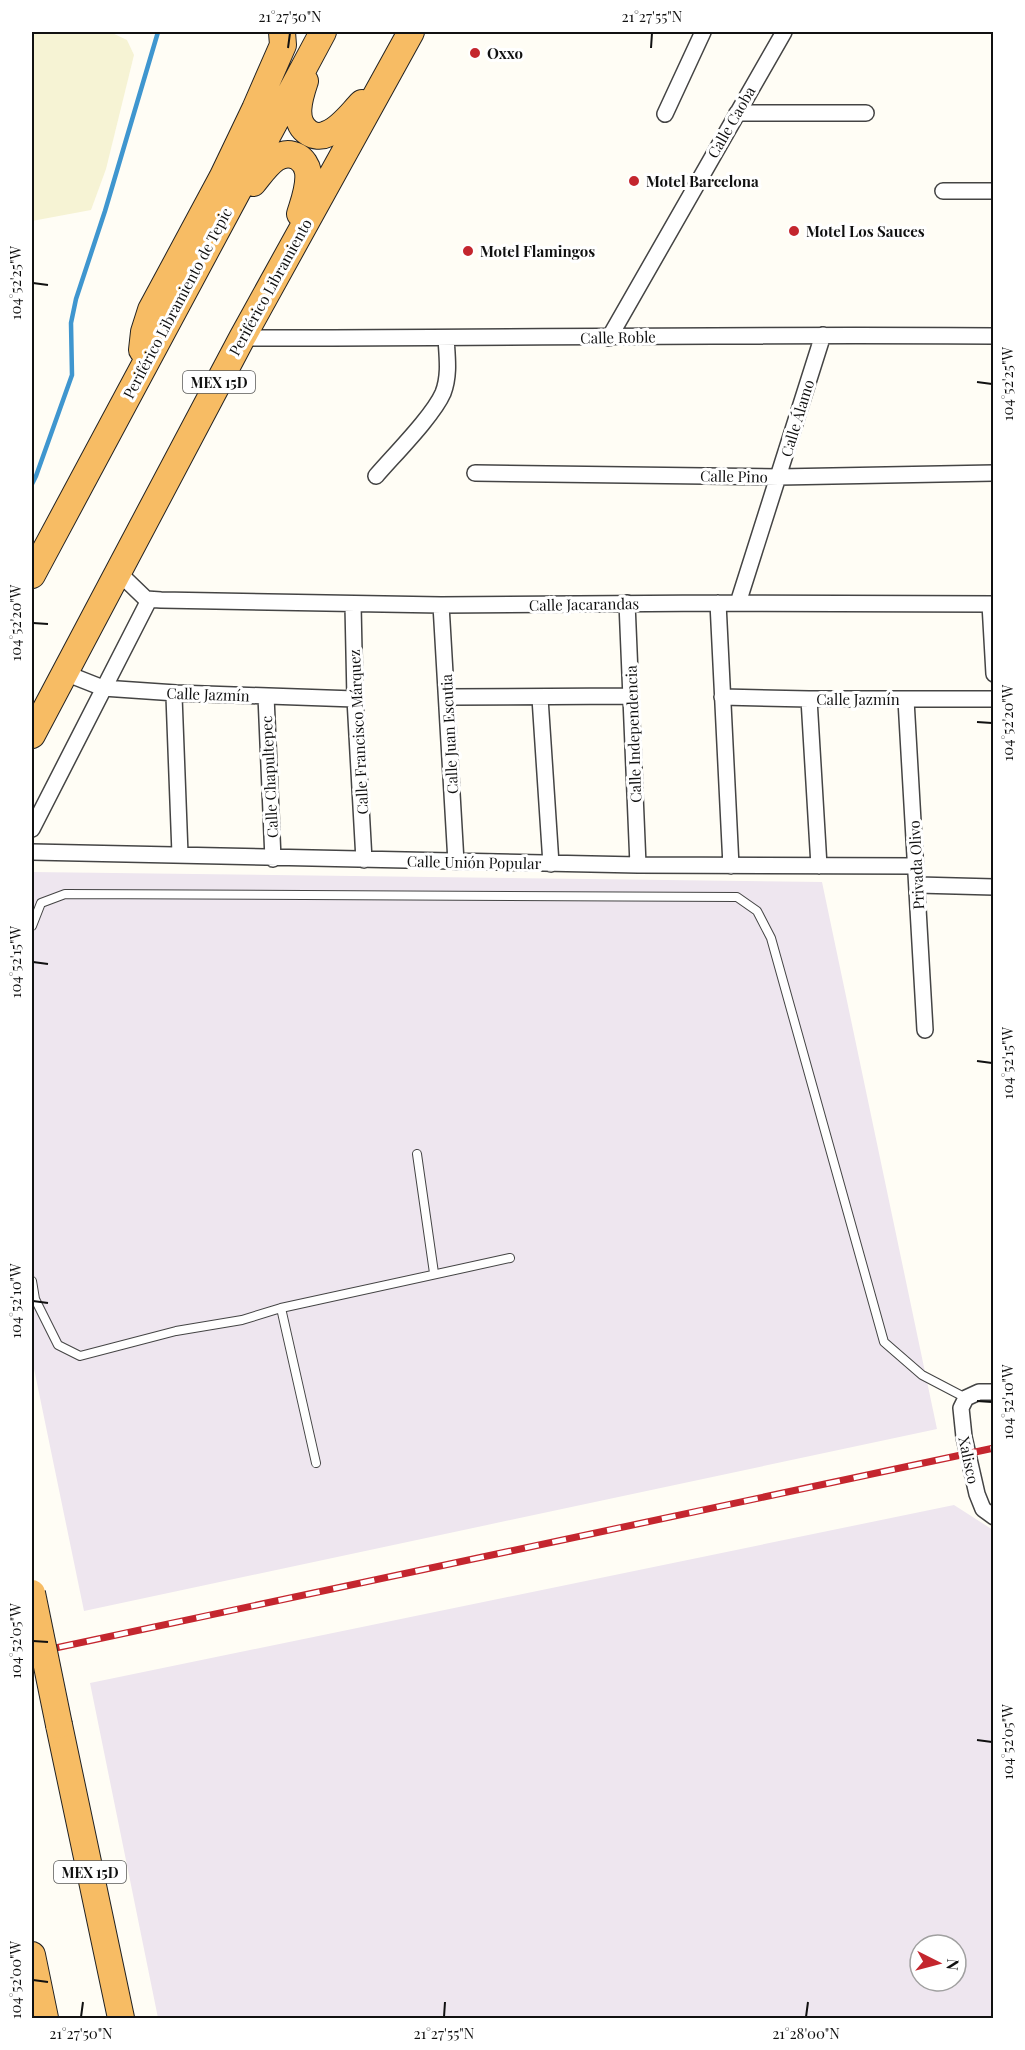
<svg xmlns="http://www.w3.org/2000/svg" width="1025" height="2050" font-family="'Playfair Display',serif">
<rect width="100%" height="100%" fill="#fffdf5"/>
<path fill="#eee6ef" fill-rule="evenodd" d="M32,872L822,882L937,1429L84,1611L32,1359Z
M954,1505L993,1530V2018H158L90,1683ZM920,1945H956V1981H920Z"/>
<path fill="#f6f3d4" d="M32,32H110L127,40L134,55L106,169L91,210L32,221Z"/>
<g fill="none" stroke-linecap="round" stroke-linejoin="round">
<path stroke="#3f96cf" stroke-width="4.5" d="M32,484L36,476L72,375L71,323L76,299L105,211L158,32"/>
<defs>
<path id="service" d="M32,926L41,903L65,894L737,897L757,911L771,938L884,1342L922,1375L966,1398
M417,1154L434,1273
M32,1281L35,1299L58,1345L80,1356L176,1331L242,1320L281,1308L510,1258
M281,1308L316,1463"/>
<path id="minor" d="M737,113H866
M665,114L703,32
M943,191H994
M242,338C493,338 743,334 994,336
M609,338L784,32
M475,473L779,477L994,473
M376,476C394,455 433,416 443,393C450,375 447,356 446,338
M119,573L146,599L161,600L441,605L718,603L994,604
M627,603L638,865
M718,603L731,866
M738,603L823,335
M990,604L994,674
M353,605L355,699L364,860
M441,605L456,862
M65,673L103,688L176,693L355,699
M176,693L174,696L180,854
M266,696L273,859
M448,697L631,696
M722,697L809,699H994
M540,698L551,864
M809,699L819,866
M906,700L925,1030
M32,829L149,600
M32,852L638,865L916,866
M918,885L994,887
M994,1392H979L966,1398L961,1408L964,1437L977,1494L983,1509L994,1517"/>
<path id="trunk" d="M305,81C300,96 291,122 309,133C314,136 321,137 327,134C341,129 352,113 362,103
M253,183C264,170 278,146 298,157C303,160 307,166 308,172C310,186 304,201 300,214
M142,350L144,332L151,310L222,178L255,109L283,45L282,32
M32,575L323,32
M32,735L242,338L411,32
M59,1725L121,2018
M32,1955L45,2018"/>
</defs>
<use href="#service" stroke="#444" stroke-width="10"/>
<use href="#minor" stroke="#444" stroke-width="18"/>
<use href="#trunk" stroke="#222" stroke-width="28"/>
<use href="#service" stroke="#fff" stroke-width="8"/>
<use href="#minor" stroke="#fff" stroke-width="15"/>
<use href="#trunk" stroke="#f7bc64" stroke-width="26"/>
<defs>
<path id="rail" d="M32,1653L994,1448"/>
</defs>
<use href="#rail" stroke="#c4262e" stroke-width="7"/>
<use href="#rail" stroke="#fff" stroke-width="4.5" stroke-dasharray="14" stroke-linecap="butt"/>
<defs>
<path id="trunk-bridge" d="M32,1593L59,1725"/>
</defs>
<use href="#trunk-bridge" stroke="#222" stroke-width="28" stroke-linecap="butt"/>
<use href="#trunk-bridge" stroke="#f7bc64" stroke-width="26"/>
</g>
<path fill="none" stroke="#111" stroke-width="2" d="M288,48L290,33M651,48L652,33M33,283L48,285M977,382L992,384M33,623L48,624M977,722L992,723M33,962L48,964M977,1061L992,1063M33,1301L48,1303M977,1401L992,1402M33,1641L48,1642M977,1740L992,1742M33,1980L48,1982M81,2017L83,2002M444,2017L445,2002M806,2017L808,2002"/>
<g fill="#c4262e" stroke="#fff" stroke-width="2">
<circle cx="475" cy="53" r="6"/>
<circle cx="634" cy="181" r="6"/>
<circle cx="794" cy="231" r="6"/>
<circle cx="468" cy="251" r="6"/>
</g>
<g text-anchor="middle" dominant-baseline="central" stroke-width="6" stroke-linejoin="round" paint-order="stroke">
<g fill="#fff" stroke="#585858" stroke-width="1.5">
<rect x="183" y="371" width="72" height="22" rx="4.5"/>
<rect x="54" y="1861" width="72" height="22" rx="4.5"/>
</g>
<g font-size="14" font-weight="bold" fill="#111">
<text x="219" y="382">MEX 15D</text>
<text x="90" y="1872">MEX 15D</text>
</g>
<g font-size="15" font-weight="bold" fill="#111" stroke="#fff" text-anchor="start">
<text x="487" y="53">Oxxo</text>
<text x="646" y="181">Motel Barcelona</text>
<text x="806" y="231">Motel Los Sauces</text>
<text x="480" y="251">Motel Flamingos</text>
</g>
<g font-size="15" fill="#111" stroke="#fff">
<text transform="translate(731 122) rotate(-60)">Calle Caoba</text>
<text transform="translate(270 287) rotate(-61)">Periférico Libramiento</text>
<text transform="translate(177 303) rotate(-62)">Periférico Libramiento de Tepic</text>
<text transform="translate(618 337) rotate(-1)">Calle Roble</text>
<text transform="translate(797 418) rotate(-73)">Calle Álamo</text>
<text transform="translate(734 476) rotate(1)">Calle Pino</text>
<text transform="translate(584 604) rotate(-1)">Calle Jacarandas</text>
<text transform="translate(208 694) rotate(2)">Calle Jazmín</text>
<text x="858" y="699">Calle Jazmín</text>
<text transform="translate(358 732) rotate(-93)">Calle Francisco Márquez</text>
<text transform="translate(449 734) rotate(-93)">Calle Juan Escutia</text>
<text transform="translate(633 734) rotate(-92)">Calle Independencia</text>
<text transform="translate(269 777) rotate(-93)">Calle Chapultepec</text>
<text transform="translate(474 862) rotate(1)">Calle Unión Popular</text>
<text transform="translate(916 865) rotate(-93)">Privada Olivo</text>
<text transform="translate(969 1460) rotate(78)">Xalisco</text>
</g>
</g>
<rect width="1025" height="2050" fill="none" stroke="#ffffff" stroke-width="66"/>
<g transform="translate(938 1963) rotate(96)"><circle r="28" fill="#ffffff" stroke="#a0a0a0" stroke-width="1.5"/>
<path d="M0-4.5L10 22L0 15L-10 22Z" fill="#c4262e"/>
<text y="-9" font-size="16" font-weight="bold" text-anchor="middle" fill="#111111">N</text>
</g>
<rect x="33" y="33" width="959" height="1984" fill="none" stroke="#111" stroke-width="2"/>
<g font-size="15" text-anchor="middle" fill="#111">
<text x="290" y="22">21°27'50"N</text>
<text x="652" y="22">21°27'55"N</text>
<text transform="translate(16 283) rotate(-90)" y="5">104°52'25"W</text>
<text transform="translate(1008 384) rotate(-90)" y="5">104°52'25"W</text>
<text transform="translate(16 623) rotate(-90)" y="5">104°52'20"W</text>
<text transform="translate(1008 723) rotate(-90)" y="5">104°52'20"W</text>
<text transform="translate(16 962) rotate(-90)" y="5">104°52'15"W</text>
<text transform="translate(1008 1063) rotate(-90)" y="5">104°52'15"W</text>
<text transform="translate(16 1301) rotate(-90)" y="5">104°52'10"W</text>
<text transform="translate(1008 1402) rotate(-90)" y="5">104°52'10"W</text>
<text transform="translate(16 1641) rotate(-90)" y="5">104°52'05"W</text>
<text transform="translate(1008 1742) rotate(-90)" y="5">104°52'05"W</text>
<text transform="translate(16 1980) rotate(-90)" y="5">104°52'00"W</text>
<text x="81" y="2039">21°27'50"N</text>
<text x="444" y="2039">21°27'55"N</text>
<text x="806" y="2039">21°28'00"N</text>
</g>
</svg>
